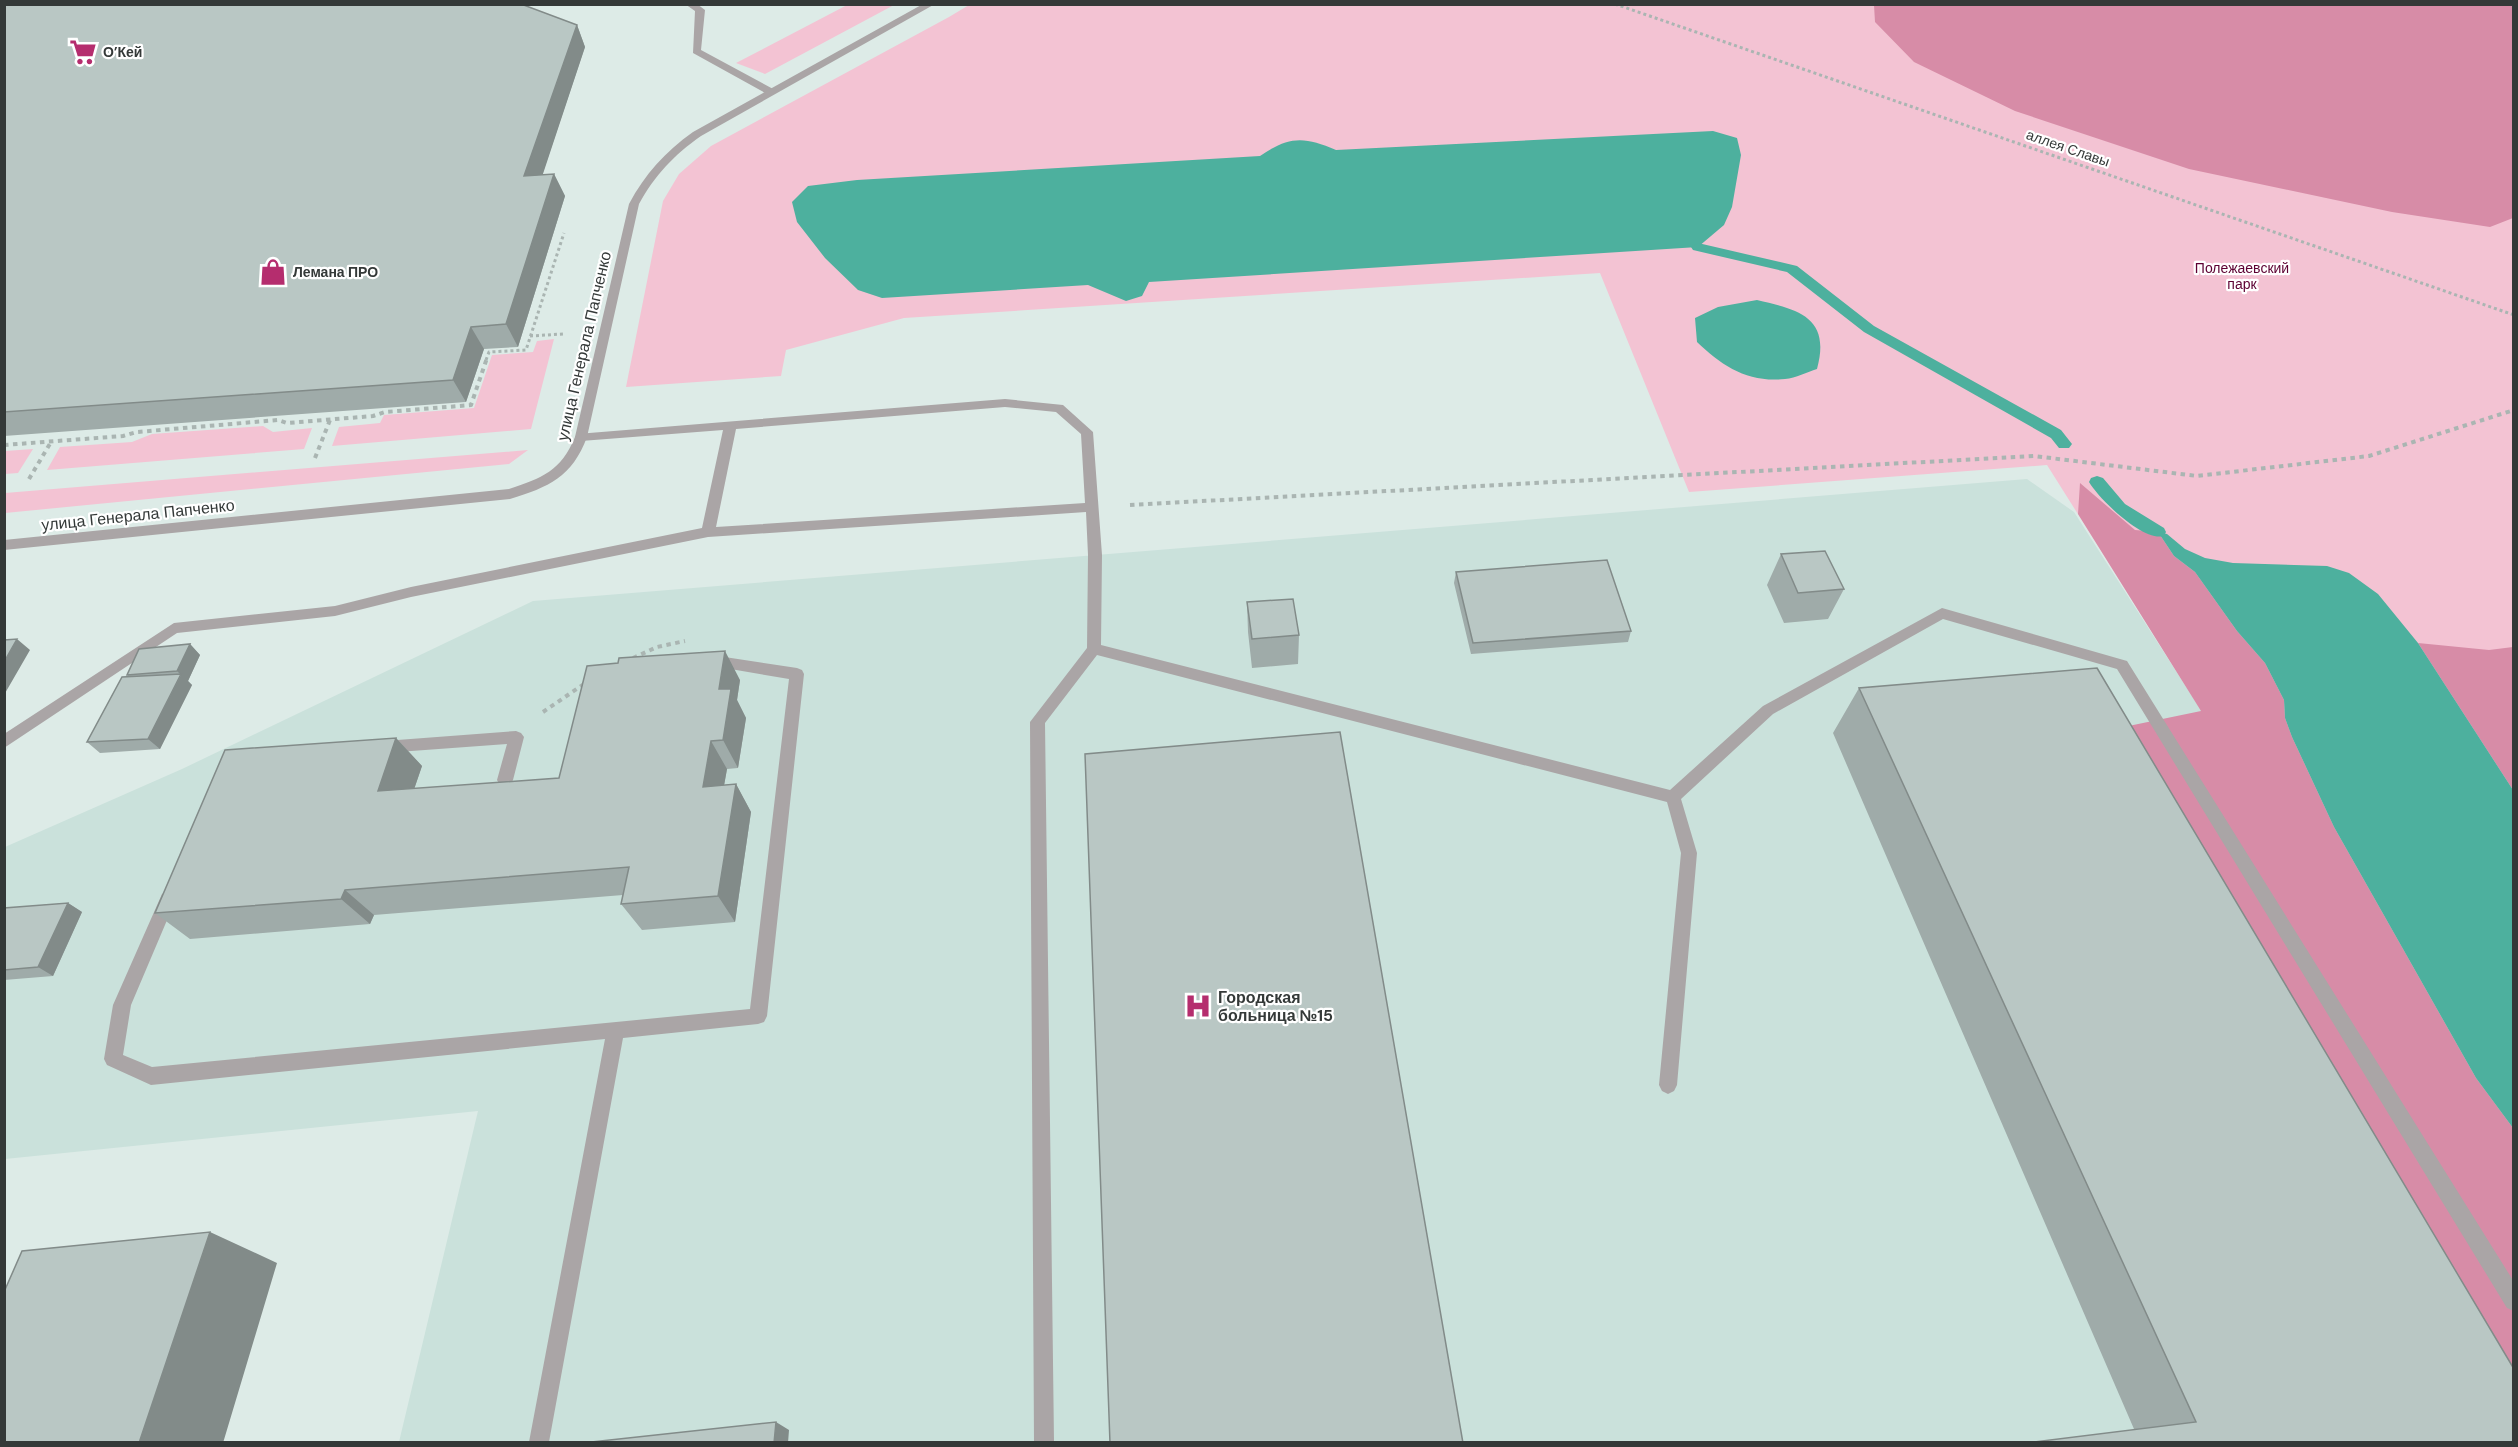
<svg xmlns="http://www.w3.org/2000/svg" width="2518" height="1447" font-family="'DM Sans',sans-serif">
<rect width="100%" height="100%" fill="#ddebe7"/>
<path fill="#cae1db" d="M2027,479L2074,512L2513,1197V1442H399L478,1111L5,1159V847L182,769L533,601Z"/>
<path fill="#f3c3d3" d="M849,4L894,5L765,74L736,63Z
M969,5H2513V1194L2202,711L2047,465L1689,492L1600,273L904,318L786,350L781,376L626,387L663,201L679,174L711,146L949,17Z
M554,339L531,429L332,446L339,427L380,423L384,415L474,408L492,355L533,352L537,341Z
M263,426L273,432L312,428L304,449L47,470L60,447L132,442L152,434Z
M33,449L18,473L5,474V451Z
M528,450L509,464L5,513V493Z"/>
<path fill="#d78ca7" d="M1874,5H2513V218L2490,227L2392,212L2189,169L2015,111L1914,62L1875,22Z
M2080,483L2135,530L2158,532L2174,556L2195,572L2237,631L2265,663L2284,700L2285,718L2292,737L2334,827L2476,1078L2513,1128V1402L2114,729L2201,711L2078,514Z
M2418,643L2489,650L2513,647V790Z"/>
<path fill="#4db09e" d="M1713,131L1737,138L1741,155L1732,207L1724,225L1698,247L1149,282L1142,296L1126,301L1088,285L882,298L858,290L825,258L797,222L792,202L808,186L857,180L1260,156C1289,136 1304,136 1336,150Z
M1757,300C1799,310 1831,317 1817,369C1807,372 1796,378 1785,379C1748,383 1722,366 1697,342L1695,318L1718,307Z
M2158,532L2167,534L2185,549L2205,558L2233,563L2327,566L2349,573L2378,594L2418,643L2513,790V1128L2476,1078L2334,827L2292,737L2285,718L2284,700L2265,663L2237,631L2195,572L2174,556Z"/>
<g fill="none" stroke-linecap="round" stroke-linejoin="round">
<path fill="#4db09e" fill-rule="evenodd" d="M1698,243L1797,266L1874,326L2061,430L2072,444L2069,448H2059L2051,438L1864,332L1787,272L1693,250L1691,247Z
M2097,476L2103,478L2125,504L2164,528L2166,532L2164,536C2143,542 2099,499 2089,482L2091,478Z"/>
<path stroke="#aab5b2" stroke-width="3" stroke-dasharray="3 3" stroke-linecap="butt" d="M1615,4L2514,315
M530,336L563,334
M486,360L489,352L526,350L564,233"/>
<path stroke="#aab5b2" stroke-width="4" stroke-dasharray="4.5 4.5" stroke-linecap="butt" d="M4,445L123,436L137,432L278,420L287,423L373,416L385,412L471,405L487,358
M315,458L330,420
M29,479L51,442
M1130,505L2034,456L2197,476L2369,456L2514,410
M633,658L657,647L685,641
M543,712L584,684"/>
<path fill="#aaa5a6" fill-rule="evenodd" d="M685,4H697L705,10L701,50L775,90V94H767L693,53L695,11Z
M1005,399L1063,405L1093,432L1102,555L1101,645L1670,790L1763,706L1942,608L2127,661L2514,1282V1311L2507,1308L2117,669L1943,619L1773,714L1681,799L1697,853L1677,1085L1674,1091L1668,1094L1662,1091L1659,1085L1681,853L1667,802L1097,655L1045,723L1054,1442H1034L1030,722L1087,648L1088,555L1086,512L708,537L411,597L335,616L177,633L4,748V734L174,623L335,606L411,587L702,528L723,430L581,441L577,440L575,437L577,434ZM1005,407L1056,412L1081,434L1085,503L716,527L736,429Z
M718,656L797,668L802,670L804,674L767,1016L764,1022L758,1024L623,1038L549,1442H529L605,1039L151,1085L107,1065L104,1059L113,1005L162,894L168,892L174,894L176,899L131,1005L123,1055L152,1067L750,1009L789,679L713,666L711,662L713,658Z
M516,731L521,733L524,737L513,780L510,785L505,786L500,785L497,780L507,744L384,753L379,751L376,747L379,743L384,741Z"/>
<path fill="#aaa5a6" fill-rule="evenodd" d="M923,4H935L701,136C674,155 655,175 639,204L587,437C572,477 549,487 510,499L4,550V540L509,489C542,478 561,471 575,437L629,204C645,174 665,152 693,132Z"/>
</g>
<path fill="#9faba9" d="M4,4L577,25L585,47L542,175L554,174L565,196L518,347L484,349L466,402L4,436Z
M1781,554L1844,589L1828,619L1784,623L1767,585Z
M1456,572L1631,631L1628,642L1471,654L1454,583Z
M1247,602L1299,635L1298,664L1252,668L1248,632Z
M190,644L200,655L188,681L192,685L160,749L100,753L87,742L129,677L127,675Z
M740,680L737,700L746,718L738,768L727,769L724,785L736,784L751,812L735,922L642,930L621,904L623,895L374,915L370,924L190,939L155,913L396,738L422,766L414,789L559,778Z
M1859,688L2514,1443L2134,1429L1833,733Z
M68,903L82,912L53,976L4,980V908Z"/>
<path fill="#828b89" d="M577,25L585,47L535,198L524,176Z
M554,174L565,196L518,347L506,324Z
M471,327L484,349L466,402L453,380Z
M17,639L30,650L4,695V662Z
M190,644L200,655L188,681L192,685L160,749L148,739L181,675L177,671Z
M725,651L740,680L737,700L746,718L738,768L723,740L719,689Z
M396,738L422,766L404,819L378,791Z
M711,741L727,769L719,814L703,787Z
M736,784L751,812L735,922L718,896Z
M345,890L374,915L370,924L341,899Z
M68,903L82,912L53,976L38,967Z
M210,1232L277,1263L223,1443H139Z
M776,1422L789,1430L788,1443H774Z"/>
<path fill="#b9c7c4" stroke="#828b89" stroke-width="1.5" d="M4,4H521L577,25L524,176L554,174L506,324L471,327L453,380L4,412Z
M1825,551L1844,589L1798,593L1781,554Z
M1607,560L1631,631L1473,643L1456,572Z
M1293,599L1299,635L1252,639L1247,602Z
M17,639L4,662V640Z
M190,644L177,671L127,675L139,649Z
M725,651L719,689H731L723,740L711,741L703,787L736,784L718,896L621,904L629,867L345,890L341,899L155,913L225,750L396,738L378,791L559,778L587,666L618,663L619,658Z
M2097,668L2514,1369V1443H2026L2196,1422L1859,688Z
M181,674L148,739L87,742L122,677Z
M1340,732L1463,1443H1110L1085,754Z
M68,903L38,967L4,970V908Z
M210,1232L139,1443H4V1292L22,1251Z
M776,1422L774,1443H582Z"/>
<defs>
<symbol id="supermarket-bare" viewBox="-9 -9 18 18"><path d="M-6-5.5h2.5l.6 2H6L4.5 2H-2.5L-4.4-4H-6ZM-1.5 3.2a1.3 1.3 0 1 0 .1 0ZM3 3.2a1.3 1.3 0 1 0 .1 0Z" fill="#b52d6e" stroke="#fff" stroke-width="2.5" paint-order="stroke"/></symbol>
<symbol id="shop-bare" viewBox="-9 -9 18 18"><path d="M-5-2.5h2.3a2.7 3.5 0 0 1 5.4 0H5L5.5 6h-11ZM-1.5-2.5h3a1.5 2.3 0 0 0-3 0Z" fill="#b52d6e" stroke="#fff" stroke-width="2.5" paint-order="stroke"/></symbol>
<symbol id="hospital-bare" viewBox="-9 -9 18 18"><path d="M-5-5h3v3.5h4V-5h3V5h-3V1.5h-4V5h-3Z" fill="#b52d6e" stroke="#fff" stroke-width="2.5" paint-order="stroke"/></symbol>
</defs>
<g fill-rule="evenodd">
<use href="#supermarket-bare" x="64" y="33" width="38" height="38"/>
<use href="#shop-bare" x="254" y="253" width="38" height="38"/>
<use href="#hospital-bare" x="1179" y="987" width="38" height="38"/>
</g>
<g text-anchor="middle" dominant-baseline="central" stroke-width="4.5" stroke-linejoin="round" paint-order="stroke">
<g font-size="14" font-weight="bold" fill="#343938" stroke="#fff" text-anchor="start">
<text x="103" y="52">О’Кей</text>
<text x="293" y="272">Лемана ПРО</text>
</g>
<g font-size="14" fill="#343938" stroke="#fff">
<text transform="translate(2068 148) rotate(19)">аллея Славы</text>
</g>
<g font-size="14" fill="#5c0032" stroke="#fff">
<text x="2242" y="268">Полежаевский<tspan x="2242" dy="16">парк</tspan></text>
</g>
<g font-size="16" fill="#343938" stroke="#fff">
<text transform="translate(584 346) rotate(-77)">улица Генерала Папченко</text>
<text transform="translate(138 515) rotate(-6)">улица Генерала Папченко</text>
</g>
<g font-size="16" font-weight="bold" fill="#343938" stroke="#fff" text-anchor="start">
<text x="1218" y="997">Городская<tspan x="1218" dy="18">больница №15</tspan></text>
</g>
</g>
<rect width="2518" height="1447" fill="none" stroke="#343938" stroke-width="12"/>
</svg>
